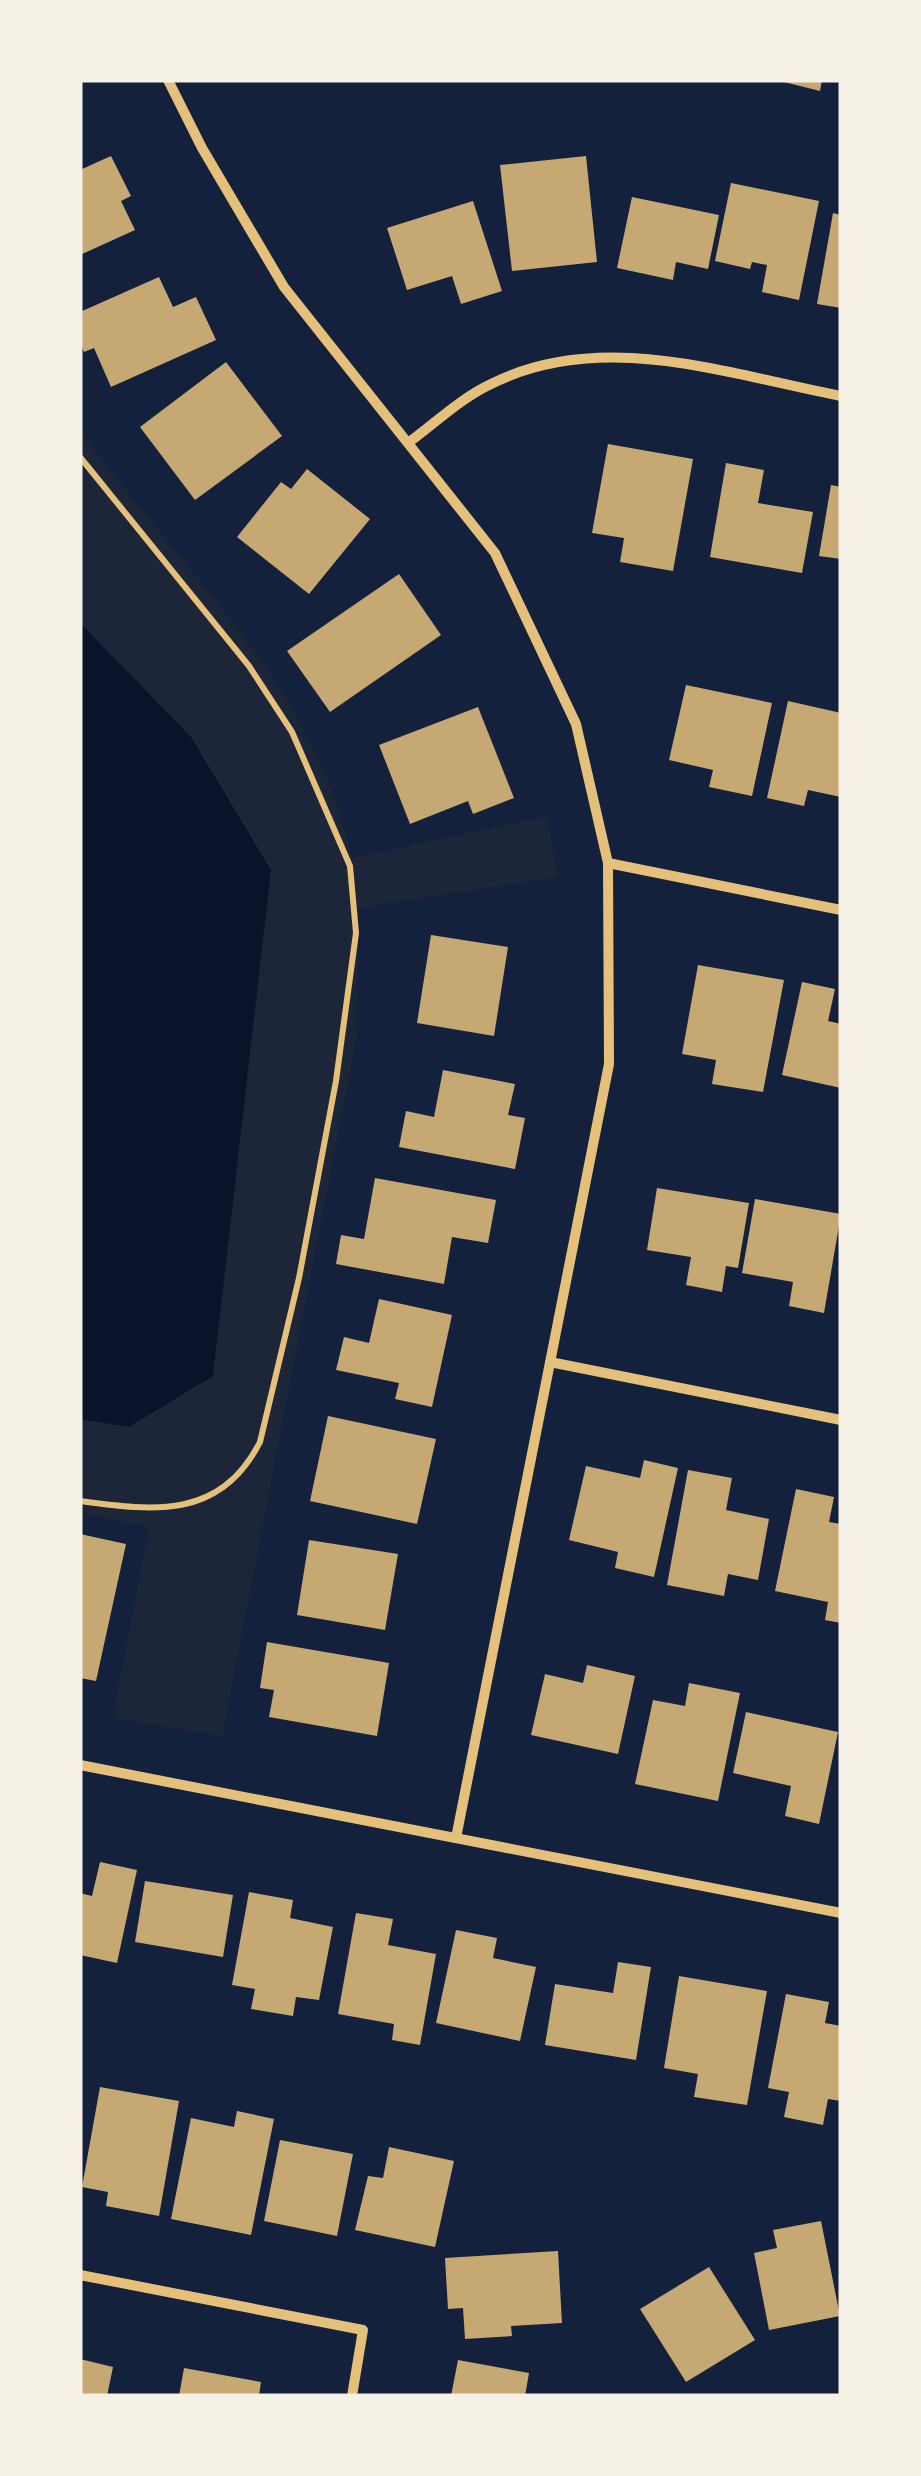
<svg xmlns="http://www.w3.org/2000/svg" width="921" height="2476" font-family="'Exo 2',sans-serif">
<rect width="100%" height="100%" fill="#14213d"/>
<path fill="#1d2539" d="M80,429C181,572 313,681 352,858L547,816L558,877L359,908L357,1034L222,1736L113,1718L149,1527L80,1513Z"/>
<path fill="#0b132b" d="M80,623L191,737L271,870L213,1376L129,1427L80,1419Z"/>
<path fill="#c6a872" d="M776,80H822L820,91Z
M111,156L131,196L121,201L135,230L80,255V170Z
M586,156L597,262L512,271L500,165Z
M731,183L819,201L799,300L762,292L767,265L752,262L750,269L715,261Z
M632,197L719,215L708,269L676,262L673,280L617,268Z
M473,201L502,291L461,304L452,276L407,290L387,228Z
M833,213L841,215V308L817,304Z
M159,277L173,307L196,297L216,340L111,387L94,348L84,352L80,343V312Z
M226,362L282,436L195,500L140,427Z
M608,444L693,459L673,571L620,562L624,538L592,533Z
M726,463L764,470L758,503L813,512L802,573L710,557Z
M307,469L370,519L309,594L237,537L281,482L291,489Z
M831,485L841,487V559L819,556Z
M399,574L441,635L330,712L287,651Z
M686,685L772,703L752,796L709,787L713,770L669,760Z
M788,701L841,713V797L808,790L804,806L767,798Z
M478,707L514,798L473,814L468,801L410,824L379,745Z
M431,935L508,947L494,1036L417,1023Z
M698,965L784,980L763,1092L712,1084L716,1060L682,1054Z
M802,982L835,989L828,1021L841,1024V1088L782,1075Z
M443,1070L515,1084L508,1115L525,1118L515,1169L399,1147L406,1111L434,1117Z
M375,1178L496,1200L488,1243L452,1237L444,1284L336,1264L341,1235L364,1239Z
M657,1188L749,1203L738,1268L726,1266L722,1292L686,1285L691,1257L647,1250Z
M755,1199L841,1214L824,1313L789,1306L793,1282L742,1273Z
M379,1299L452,1315L432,1407L395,1399L399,1383L336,1370L344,1337L369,1343Z
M328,1416L436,1439L417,1524L310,1501Z
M644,1460L678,1468L654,1577L615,1568L618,1552L569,1540L586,1466L640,1478Z
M688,1470L732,1478L726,1510L769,1519L758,1580L728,1574L724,1596L667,1585Z
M796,1489L834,1497L829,1522L841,1524V1623L825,1620L828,1602L775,1591Z
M80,1534L126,1544L96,1681L80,1678Z
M309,1540L398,1554L385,1630L297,1615Z
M267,1642L389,1663L377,1736L269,1717L274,1690L260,1688Z
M587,1665L635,1676L618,1754L531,1735L545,1674L583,1683Z
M689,1683L740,1693L718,1801L635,1784L653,1700L685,1706Z
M746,1712L838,1732L819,1824L785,1816L791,1786L733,1773Z
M100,1862L137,1870L117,1963L80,1955V1893L92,1896Z
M145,1881L233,1895L223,1957L135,1942Z
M249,1892L293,1900L290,1918L333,1927L319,2000L296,1997L293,2016L251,2009L255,1989L232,1985Z
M356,1913L393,1919L388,1945L436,1954L420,2045L392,2040L394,2024L338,2014Z
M456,1930L497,1938L493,1958L536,1967L520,2041L436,2023Z
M618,1962L651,1967L636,2060L545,2045L555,1984L613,1993Z
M679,1976L767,1991L747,2105L694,2097L698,2074L664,2068Z
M786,1994L829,2002L825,2023L841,2026V2101L828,2099L823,2125L784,2117L789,2092L768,2088Z
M100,2087L179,2101L159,2216L106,2206L108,2192L82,2187Z
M237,2111L274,2119L251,2235L171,2219L191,2118L234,2127Z
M280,2140L353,2154L337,2236L264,2221Z
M389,2147L454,2161L435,2247L355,2230L368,2176L383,2178Z
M821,2221L840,2316L769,2330L754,2253L777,2248L773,2230Z
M558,2251L562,2323L511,2326L512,2336L465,2339L463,2308L448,2309L445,2258Z
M709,2267L755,2340L686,2382L640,2309Z
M80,2359L113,2367L107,2396H80Z
M458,2360L529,2373L525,2396H451Z
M184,2368L261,2382L259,2396H179Z"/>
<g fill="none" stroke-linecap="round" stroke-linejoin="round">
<path stroke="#e5c07b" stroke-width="6" d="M80,457L249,666L292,732L350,866L356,933L336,1081L299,1278L260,1442C220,1520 154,1511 80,1501"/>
<path stroke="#e5c07b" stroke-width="10" d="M168,80L202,148L284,287L495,553L576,724L608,863L609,1064L456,1838
M408,443C434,424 460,399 489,385C600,328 726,374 841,396
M608,863L841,910
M550,1362L841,1420
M80,1765L841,1913
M80,2275L363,2330L352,2396"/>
</g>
<rect width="921" height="2476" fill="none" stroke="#f6f1e7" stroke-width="165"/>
</svg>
